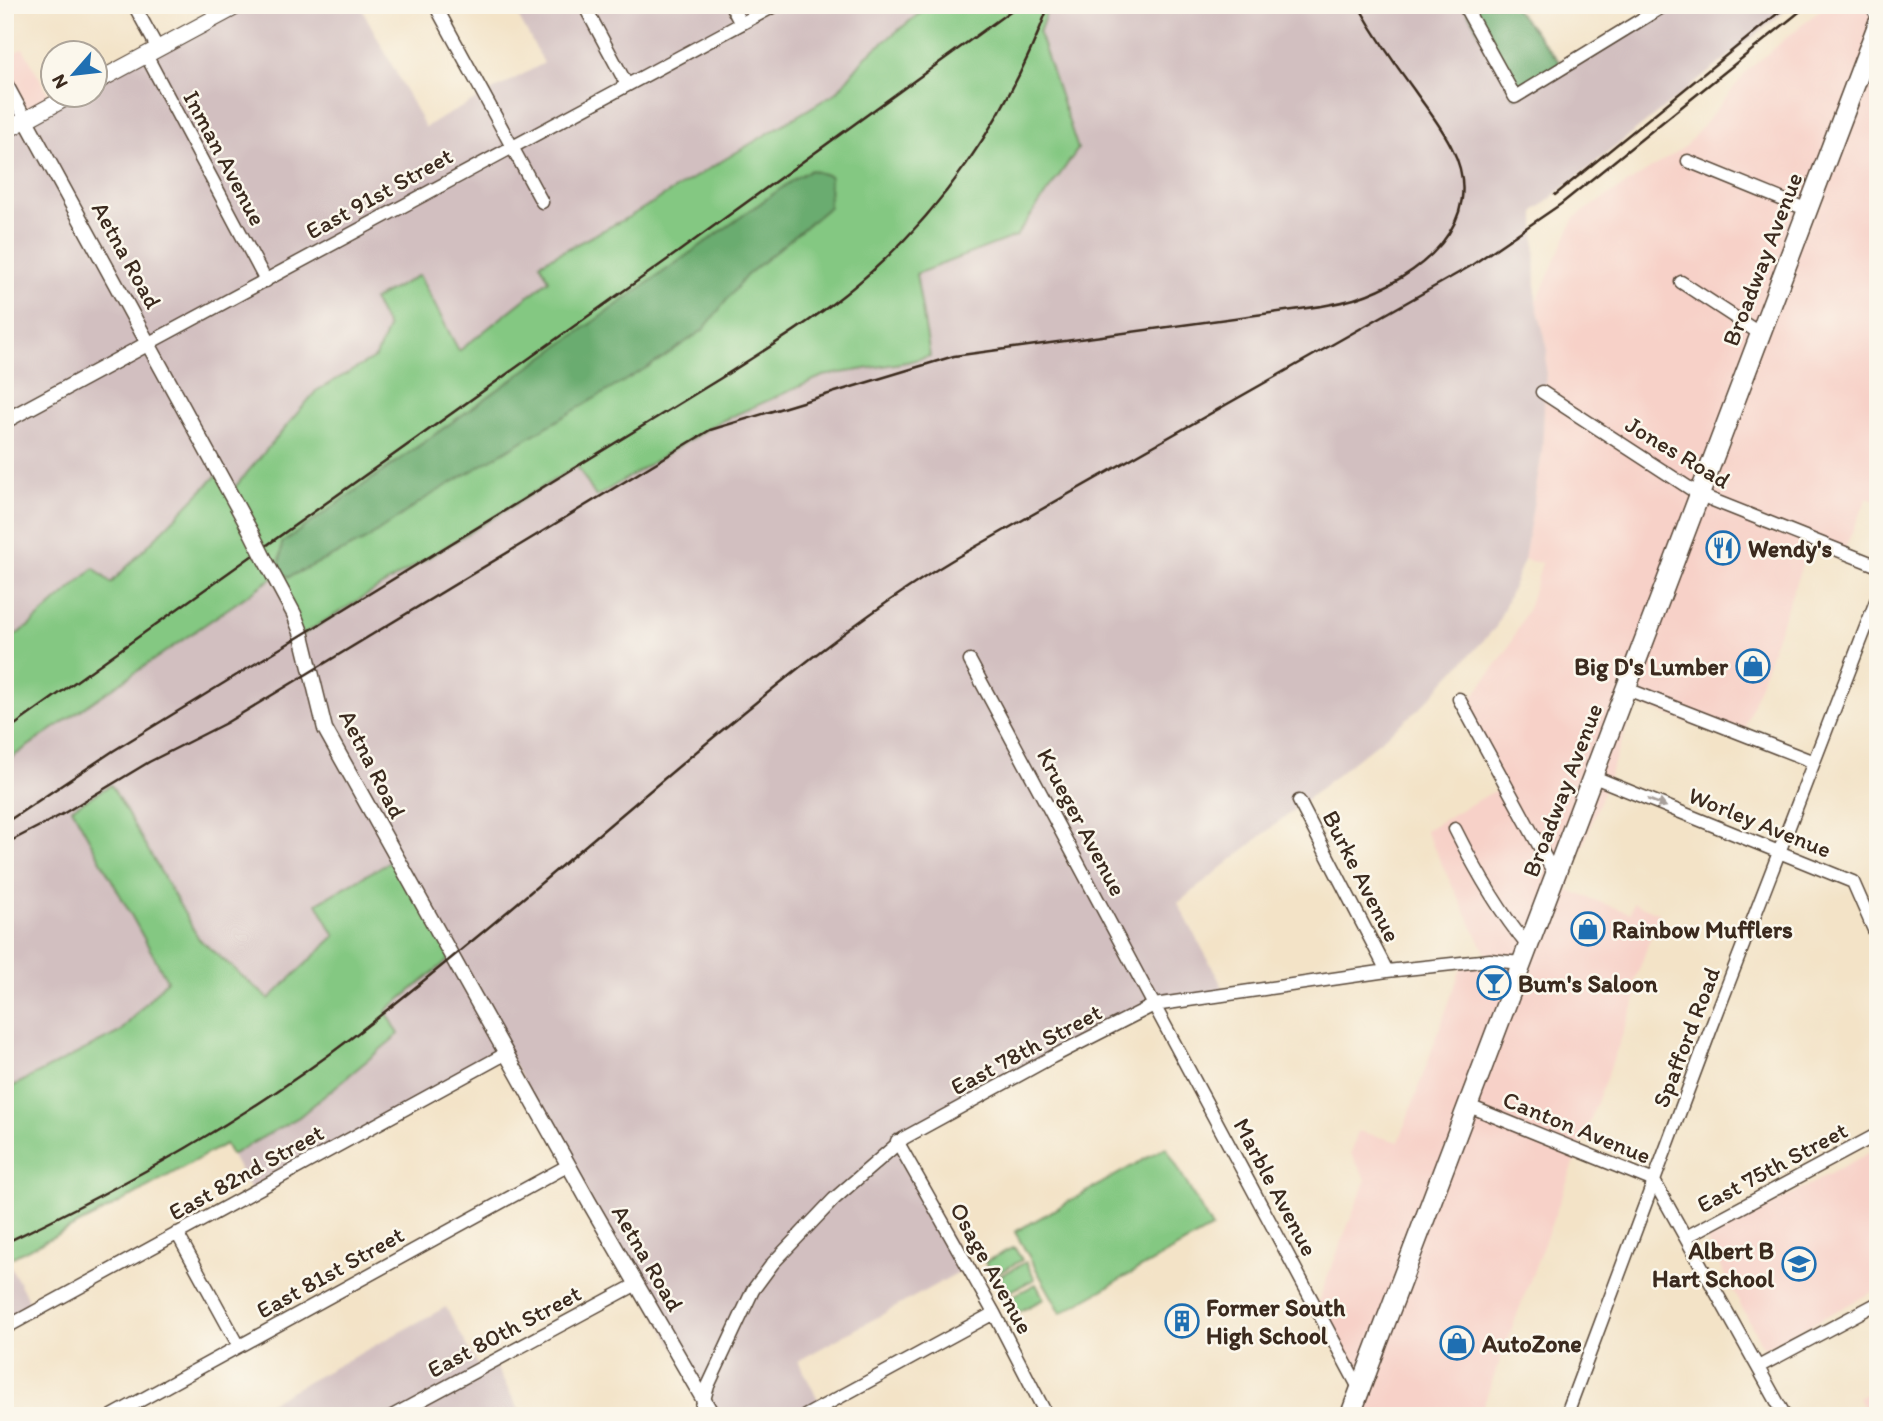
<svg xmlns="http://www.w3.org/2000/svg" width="1883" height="1421" font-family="Itim,sans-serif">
<rect width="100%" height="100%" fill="#fbf7ec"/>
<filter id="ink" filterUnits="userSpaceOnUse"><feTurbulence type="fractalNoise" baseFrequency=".0143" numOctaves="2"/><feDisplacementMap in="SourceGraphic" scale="14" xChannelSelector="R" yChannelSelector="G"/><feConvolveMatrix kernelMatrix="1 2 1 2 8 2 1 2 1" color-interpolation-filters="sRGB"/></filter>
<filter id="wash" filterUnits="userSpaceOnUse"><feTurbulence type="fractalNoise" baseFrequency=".00686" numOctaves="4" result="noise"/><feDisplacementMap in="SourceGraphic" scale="28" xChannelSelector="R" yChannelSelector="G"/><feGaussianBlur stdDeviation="1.57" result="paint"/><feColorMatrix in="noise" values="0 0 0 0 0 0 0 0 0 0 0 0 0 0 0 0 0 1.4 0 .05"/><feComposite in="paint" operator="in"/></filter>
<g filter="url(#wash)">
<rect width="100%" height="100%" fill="#f3e3c7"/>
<path fill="#f7d1c8" d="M1826,5H1873L1878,14V205L1876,209L1878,210V501L1867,498L1843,553L1811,540L1745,726L1749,728L1744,743L1636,703L1567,890L1630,913L1633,903L1659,913L1631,993L1637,996L1479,1416H1350L1360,1390L1316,1307L1366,1179L1351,1154L1358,1131L1399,1142L1463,963L1489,960L1425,830L1505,785L1464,709L1507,650L1529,606L1542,563L1524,560L1542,452L1547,346L1536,302L1575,217L1686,146L1749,69Z
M23,48L54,104L5,131V58Z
M1878,1148V1289L1764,1349L1706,1240Z
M1878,1388V1416H1867L1858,1398Z"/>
<path fill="#d2bfc0" d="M238,5H360L425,127L544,63L512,5H1464L1515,97L1650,14L1646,5H1793L1535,211L1536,302L1547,346L1542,452L1524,560L1496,627L1419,709L1178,903L1227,995L1154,1005L897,1141L968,1267L798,1361L822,1407L805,1416H713L507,1053L252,1192L225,1144L99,1214L5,1232V131L73,95L94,94L95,83Z
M7,1260L35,1312L5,1328V1261Z
M446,1307L479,1368L493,1361L519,1410L508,1416H244Z"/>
<path fill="#84c882" stroke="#607950" stroke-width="2" d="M930,5H1049L1039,33L1078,149L1016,236L916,274L930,356L907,362L823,376L717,423L596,497L577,466L302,635L274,577L5,762V642L29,626L94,568L111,583L219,473L230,493L316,391L376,357L388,328L373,300L419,275L459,351L549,280L540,263L627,218L837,92L866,56Z
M111,785L199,939L269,999L335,936L317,903L396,858L452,957L386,1011L399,1034L299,1117L231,1155L225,1144L99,1214L5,1261V1090L120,1032L167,980L72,808Z
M1166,1147L1212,1228L1061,1313L1015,1232Z
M1014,1247L1022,1260L993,1276L985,1262Z
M1026,1262L1035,1279L1003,1295L994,1279Z
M1036,1284L1044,1299L1013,1315L1005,1300Z"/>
<path fill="#6bac70" stroke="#536b47" stroke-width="2" d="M1464,5H1512L1564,67L1515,97Z
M811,170L830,176L829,207L746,276L703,330L658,361L426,498L366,540L289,577L279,572L282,543L797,177Z"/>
</g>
<g filter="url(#ink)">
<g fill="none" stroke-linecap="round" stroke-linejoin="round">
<defs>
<path id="minor" d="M134,5L158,49
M435,5L542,202
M584,5L627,85
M731,5L741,24
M1464,5L1515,97L1665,5
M146,55L266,281
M5,81L26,120
M1688,161L1808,210
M1681,282L1759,333
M149,343L776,5
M1542,392L1700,495L1878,566
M970,661L1360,1390
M1627,689L1814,762
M1459,699L1556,877
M1594,777L1853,882L1878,939
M1299,801L1387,971
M1455,829C1475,869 1498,910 1527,945
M1469,1106L1654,1181L1785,1416
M897,1141L994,1313L1047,1416
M177,1233L239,1346
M1686,1237L1878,1134
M5,1328L507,1053
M1758,1367L1878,1303
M112,1416L569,1165
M392,1416L637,1284
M695,1416L700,1413L708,1386L753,1290L773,1263L834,1199L904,1138L1052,1057L1154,1005L1387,971L1490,960L1521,963
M805,1416L994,1313
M1566,1416L1710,1031L1878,596"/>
<path id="tertiary" d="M26,120L251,532
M5,421L149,343
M264,558L294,614L302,635L325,729L589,1202L713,1416"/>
<path id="secondary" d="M1873,5L1878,14
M94,83L239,5
M5,131L73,94"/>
<path id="primary" d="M1350,1416L1878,24"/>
</defs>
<use href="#minor" stroke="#574637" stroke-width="15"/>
<use href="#tertiary" stroke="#574637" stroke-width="17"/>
<use href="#secondary" stroke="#574637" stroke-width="18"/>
<use href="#primary" stroke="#574637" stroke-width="22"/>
<use href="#minor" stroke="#fff" stroke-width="12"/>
<use href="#tertiary" stroke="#fff" stroke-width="14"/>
<use href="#secondary" stroke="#fff" stroke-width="16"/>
<use href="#primary" stroke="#fff" stroke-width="19"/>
<path stroke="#3b2a1e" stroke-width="2.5" d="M1555,195L1788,5
M5,732L678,252L1016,7
M5,823L113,751L721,378C763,351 806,325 845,294C938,220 1008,117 1049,5
M5,844L61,815L149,762L226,723L710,430L954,356L1322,306C1333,304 1344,302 1354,299C1418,279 1490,222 1452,148C1442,127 1427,109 1414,90C1394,63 1375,35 1358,5
M5,1243C128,1184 246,1119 354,1036C469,947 579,850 690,757C775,686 859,616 954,559L1469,267L1561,204L1808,5"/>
<defs>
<path id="tertiary-bridge" d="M251,532L264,558"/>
</defs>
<use href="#tertiary-bridge" stroke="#574637" stroke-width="17" stroke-linecap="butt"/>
<use href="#tertiary-bridge" stroke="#fff" stroke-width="14"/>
</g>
<defs><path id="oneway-solid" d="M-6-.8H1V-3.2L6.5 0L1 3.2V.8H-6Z" transform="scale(1.75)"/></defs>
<use fill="#a79f9a" href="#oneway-solid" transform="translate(1657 803) rotate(22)"/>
</g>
<defs>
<symbol id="restaurant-ring" viewBox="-11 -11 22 22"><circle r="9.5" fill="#fbf7ec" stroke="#1f6fb2" stroke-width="1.5"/><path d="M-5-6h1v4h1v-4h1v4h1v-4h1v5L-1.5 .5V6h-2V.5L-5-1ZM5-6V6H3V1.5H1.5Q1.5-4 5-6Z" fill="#1f6fb2"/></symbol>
<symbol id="shop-ring" viewBox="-11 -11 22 22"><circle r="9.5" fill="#fbf7ec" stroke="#1f6fb2" stroke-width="1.5"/><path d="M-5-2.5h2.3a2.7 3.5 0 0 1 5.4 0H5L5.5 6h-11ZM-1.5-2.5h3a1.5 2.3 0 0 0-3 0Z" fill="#1f6fb2"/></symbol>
<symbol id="bar-ring" viewBox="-11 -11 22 22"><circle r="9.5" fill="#fbf7ec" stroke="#1f6fb2" stroke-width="1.5"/><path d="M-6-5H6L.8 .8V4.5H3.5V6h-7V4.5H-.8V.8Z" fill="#1f6fb2"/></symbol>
<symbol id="school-ring" viewBox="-11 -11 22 22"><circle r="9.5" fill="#fbf7ec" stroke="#1f6fb2" stroke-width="1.5"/><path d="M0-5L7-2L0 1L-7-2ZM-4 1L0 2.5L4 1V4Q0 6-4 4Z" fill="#1f6fb2"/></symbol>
<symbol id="building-ring" viewBox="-11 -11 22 22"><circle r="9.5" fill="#fbf7ec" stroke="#1f6fb2" stroke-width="1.5"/><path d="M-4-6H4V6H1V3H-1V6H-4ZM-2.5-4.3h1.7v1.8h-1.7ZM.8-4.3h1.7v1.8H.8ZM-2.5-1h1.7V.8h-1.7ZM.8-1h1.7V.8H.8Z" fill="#1f6fb2"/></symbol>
</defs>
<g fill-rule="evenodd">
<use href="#restaurant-ring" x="1704" y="529" width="38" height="38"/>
<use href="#shop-ring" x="1734" y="647" width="38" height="38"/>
<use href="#shop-ring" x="1569" y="910" width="38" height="38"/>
<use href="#bar-ring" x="1475" y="964" width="38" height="38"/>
<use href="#school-ring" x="1780" y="1245" width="38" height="38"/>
<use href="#building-ring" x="1163" y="1302" width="38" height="38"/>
<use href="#shop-ring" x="1438" y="1324" width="38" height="38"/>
</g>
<g text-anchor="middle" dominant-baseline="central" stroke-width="5" stroke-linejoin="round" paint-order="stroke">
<g font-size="24" fill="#3b2a1e" stroke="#fbf7ec">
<text transform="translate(225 158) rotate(62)">Inman Avenue</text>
<text transform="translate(379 193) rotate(-29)">East 91st Street</text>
<text transform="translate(127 255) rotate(61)">Aetna Road</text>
<text transform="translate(1762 259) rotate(-69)">Broadway Avenue</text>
<text transform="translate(1678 452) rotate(31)">Jones Road</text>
<text transform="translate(373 764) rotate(63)">Aetna Road</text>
<text transform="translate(1562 790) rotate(-69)">Broadway Avenue</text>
<text transform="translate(1082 822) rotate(62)">Krueger Avenue</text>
<text transform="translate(1760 822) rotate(22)">Worley Avenue</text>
<text transform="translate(1362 876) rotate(63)">Burke Avenue</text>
<text transform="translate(1686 1037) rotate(-69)">Spafford Road</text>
<text transform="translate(1026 1049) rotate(-28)">East 78th Street</text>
<text transform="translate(1577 1127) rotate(22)">Canton Avenue</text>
<text transform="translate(1772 1167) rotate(-28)">East 75th Street</text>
<text transform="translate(246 1172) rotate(-29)">East 82nd Street</text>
<text transform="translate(1276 1187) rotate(62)">Marble Avenue</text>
<text transform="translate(648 1258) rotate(60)">Aetna Road</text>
<text transform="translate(992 1268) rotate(61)">Osage Avenue</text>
<text transform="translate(330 1272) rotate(-29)">East 81st Street</text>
<text transform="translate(504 1331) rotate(-28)">East 80th Street</text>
</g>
<g font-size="24" font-weight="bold" fill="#3b2a1e" stroke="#fbf7ec" text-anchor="start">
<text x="1748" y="548">Wendy's</text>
<text x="1728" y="666" text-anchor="end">Big D's Lumber</text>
<text x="1612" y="929">Rainbow Mufflers</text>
<text x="1518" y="983">Bum's Saloon</text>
<text x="1774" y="1250" text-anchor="end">Albert B<tspan x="1774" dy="28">Hart School</tspan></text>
<text x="1206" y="1307">Former South<tspan x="1206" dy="28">High School</tspan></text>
<text x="1482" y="1343">AutoZone</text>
</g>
</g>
<rect width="1883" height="1421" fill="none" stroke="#fbf7ec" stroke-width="28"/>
<g transform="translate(74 74) rotate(242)"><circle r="33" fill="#fbf7ec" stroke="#aea59a" stroke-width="2"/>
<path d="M0-5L12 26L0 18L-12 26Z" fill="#1f6fb2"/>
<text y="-10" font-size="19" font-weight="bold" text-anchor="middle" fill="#3b2a1e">N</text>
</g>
</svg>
